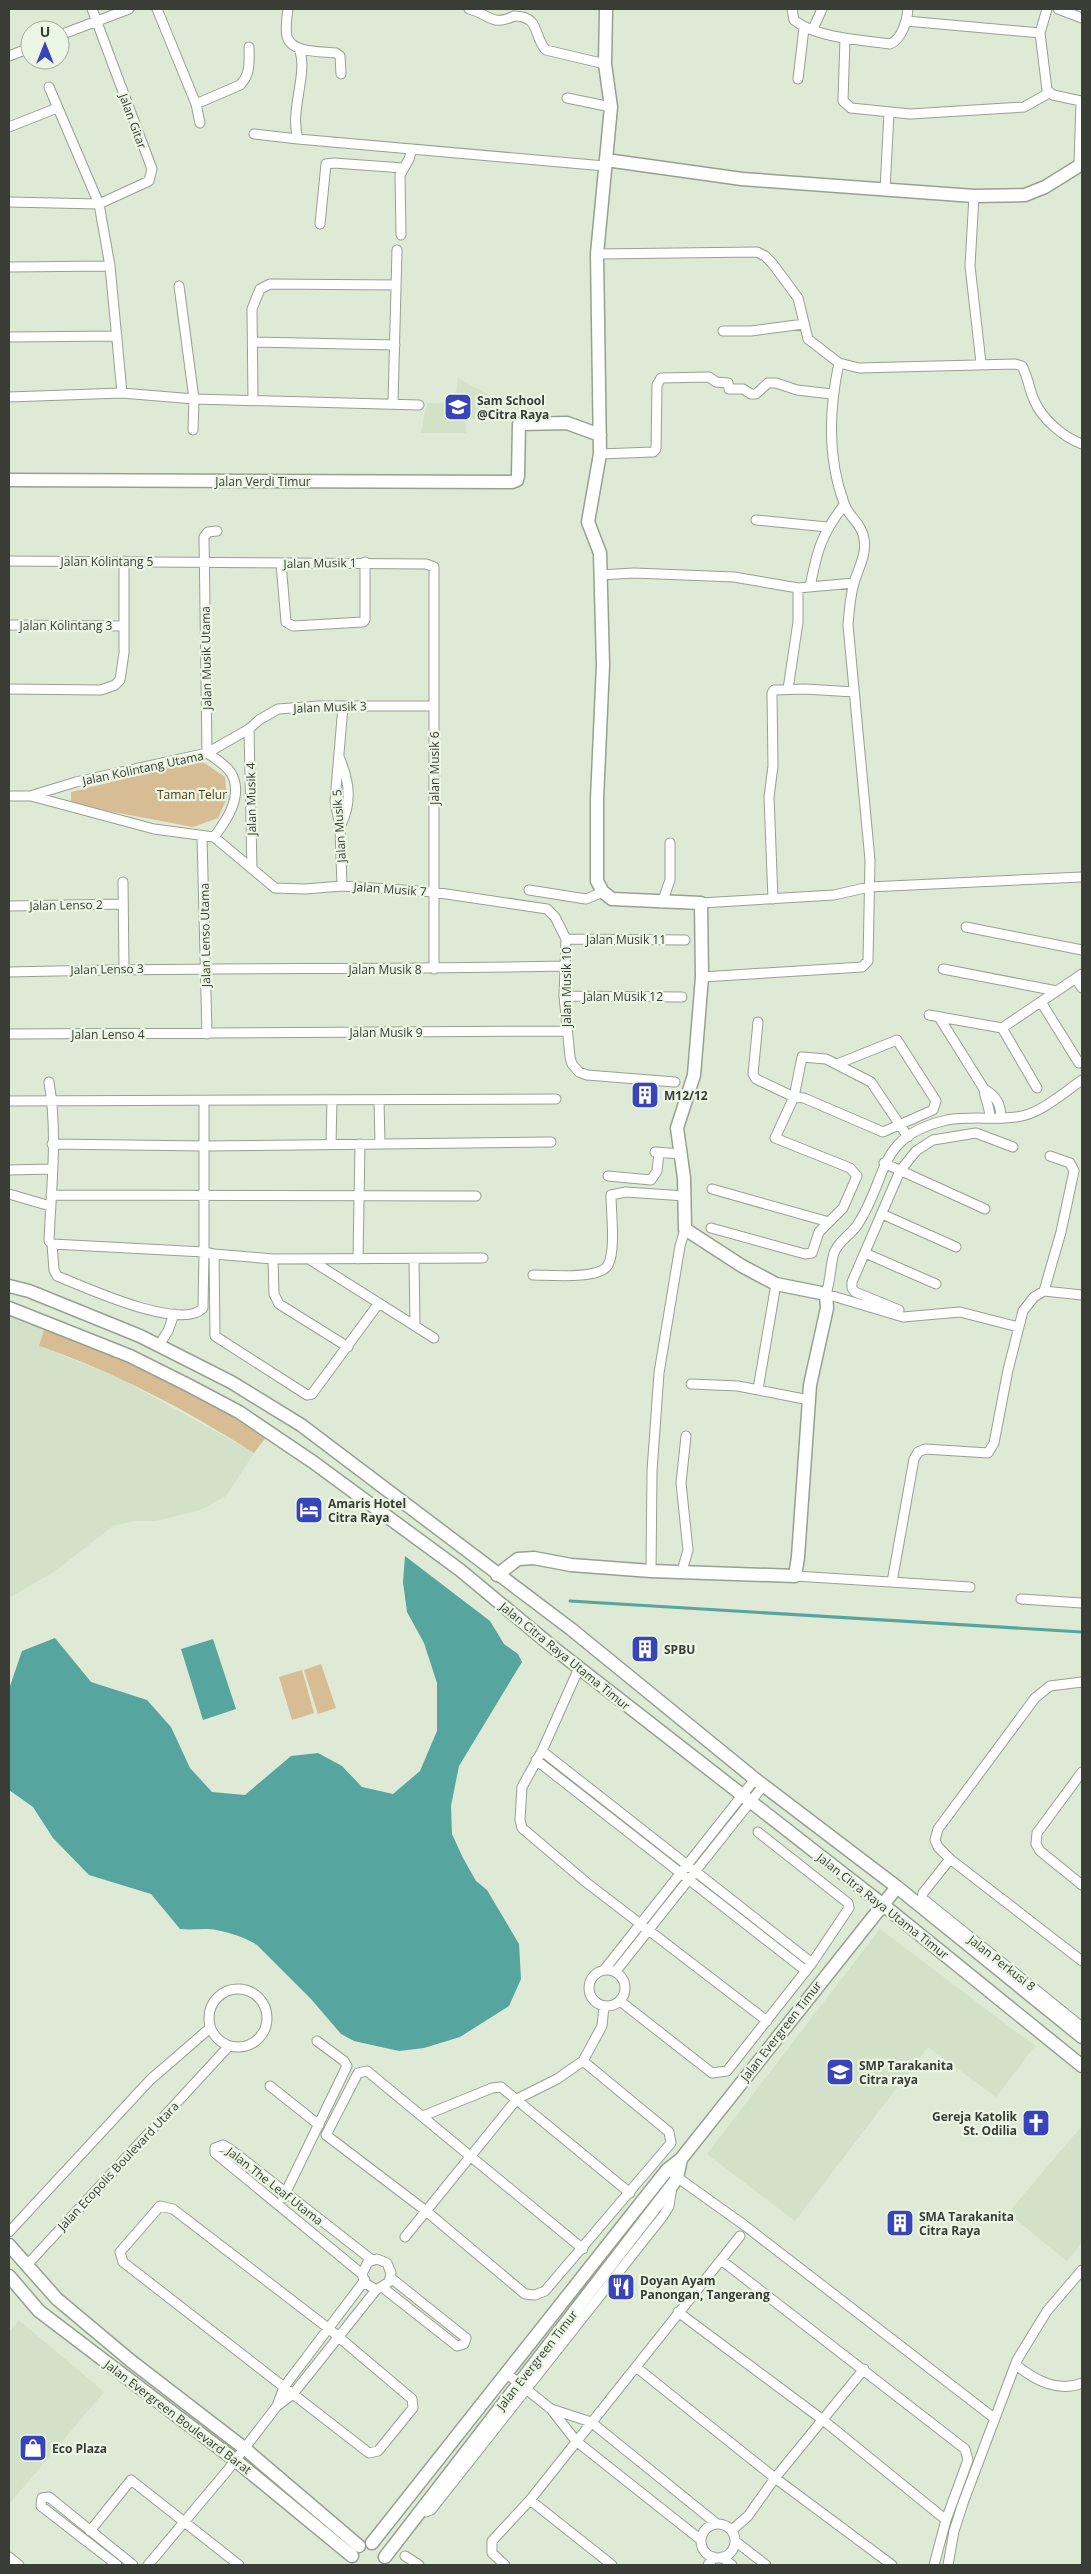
<svg xmlns="http://www.w3.org/2000/svg" width="1091" height="2574" font-family="'Open Sans',sans-serif">
<rect width="100%" height="100%" fill="#dee9d6"/>
<path fill="#d2e1c7" d="M458,378L487,394L491,419H465L466,433H421L427,403L454,404Z
M9,1310L46,1323L39,1346L119,1378L254,1453L226,1496L200,1510L156,1521H134L113,1526L55,1571L9,1598Z
M880,1929L1035,2046L996,2097L928,2047L795,2221L707,2154Z
M1082,2126V2242L1067,2261L1008,2213Z
M19,2320L104,2392L9,2504V2332Z"/>
<path fill="#d8bc94" d="M200,760L225,777L227,798L218,818L193,827L71,804V792Z
M46,1323L130,1356L270,1432L254,1453C186,1410 116,1372 39,1346Z
M321,1664L336,1708L318,1714L304,1670Z
M302,1670L314,1713L292,1720L279,1677Z"/>
<path fill="#56a59f" d="M405,1556L490,1621L504,1644L518,1654L522,1662L459,1766L451,1806L452,1834L463,1858L476,1881L487,1890L519,1944L521,1979L509,2006L460,2037L424,2048L399,2051L354,2041L341,2034L311,1999L257,1945C245,1937 223,1930 208,1929C198,1929 189,1930 180,1929L151,1894L89,1875L53,1838L33,1807L9,1790V1689L22,1651L55,1638L91,1682L147,1700L171,1727L190,1768L212,1792L245,1795L291,1756L318,1753L342,1766L362,1787L393,1794L420,1771L437,1731V1683L424,1643L407,1612L403,1582Z
M213,1639L236,1709L203,1720L181,1649Z"/>
<g fill="none" stroke-linecap="round" stroke-linejoin="round">
<path stroke="#56a59f" stroke-width="3" d="M570,1601L1082,1632"/>
<defs>
<path id="street" d="M157,9L196,104L200,123
M288,9C287,17 285,28 287,36C291,54 323,51 336,53L340,56L341,74
M469,9C490,14 491,27 514,16C541,16 533,37 546,50L605,64
M792,9L794,20C816,38 861,40 890,44C902,39 907,21 908,9
M1047,9L1040,33L1047,90L1053,95L1081,101L1079,166
M1058,9L1082,18
M906,21L1040,33
M813,29L822,9
M60,35L129,9
M845,38L843,101L851,108L910,114L1024,107L1049,93
M299,49C309,72 289,110 298,139L605,166
M9,56L30,48
M798,79L804,28
M49,87L99,204L110,266L122,393
M567,98L611,107
M196,104L240,85C251,74 249,62 249,47
M9,127L57,108
M254,134L298,139
M885,190L889,113
M974,196L970,266L981,363
M9,202L99,204L149,181L152,169L92,9
M320,224L326,164L334,163L403,168
M401,235L400,175L409,159L412,149
M597,254L757,252L765,256L772,263L798,298L808,339L839,363C829,409 827,457 844,503C848,517 862,523 864,539C867,554 858,569 854,583C850,597 849,611 848,625L870,860L868,961L862,967L702,977
M9,267L110,266
M179,286L194,399L193,430
M723,331H751L804,324
M9,337L117,336
M253,342L395,345
M839,363L859,368L1015,364L1022,366C1028,377 1029,389 1034,400C1042,419 1063,437 1082,444
M9,397L122,393L194,399L419,405
M253,400L252,309L260,289L270,284L396,285
M393,403L397,250
M600,454L653,452L656,449L657,385L661,378L709,377L716,382L728,383L729,389H743L751,394H756L768,383H776L797,390L832,394
M756,520L827,527
M9,561L426,564L434,567V969
M281,563L286,622L293,626L363,622L365,620V562
M600,575L634,573L734,577L798,588L854,583
M810,587C817,551 821,535 844,505
M9,625L123,626
M9,689L101,690L115,685L120,680L124,653V561
M788,689L798,622V588
M249,729L252,869
M207,753L204,537L208,532L217,531
M340,759C350,784 352,803 340,827
M9,796H30L76,782L207,753L249,729L259,720L278,709L319,706H434
M31,796L154,829L214,837C227,820 244,795 231,773C226,765 215,758 207,753
M202,837L207,1034
M214,837L275,888L305,889L342,886L433,892L547,909L555,917L566,939L564,996L570,1057L572,1064L579,1072L587,1075L675,1082
M123,882L124,969
M342,886L340,827L335,801L343,706
M529,890L586,899L603,892
M773,899L769,797L773,766L772,693L774,690L805,689L854,692
M662,903L670,880V843
M701,903L834,895L869,887L1082,877
M9,906L123,904
M966,927L1082,950
M566,939L685,940
M943,969L1057,991
M9,972C194,967 379,970 564,966
M1076,979L1082,988
M564,996L682,997
M1041,1002L1079,1063
M929,1015L1002,1028L1082,974
M939,1017L984,1089C996,1096 1001,1104 1001,1118
M758,1022L753,1074L756,1079L794,1097L804,1098L883,1132L933,1110L936,1101L897,1040L837,1064
M1002,1028L1037,1088
M9,1034L566,1031
M49,1082C58,1134 51,1189 49,1241L52,1244L54,1270L57,1276C83,1286 181,1332 203,1308L204,1252L52,1244
M984,1089C985,1100 990,1107 990,1118
M379,1100L380,1144
M9,1101L556,1099
M204,1101V1252L214,1254L215,1336L307,1395L312,1394L379,1303
M52,1144L204,1146L551,1142
M331,1144L332,1100
M655,1152L681,1154
M884,1163L985,1209
M9,1170L52,1169
M608,1176L651,1180L657,1171L659,1153
M712,1189L829,1222
M9,1194L50,1206
M51,1195L476,1196
M882,1214L956,1247
M711,1228L805,1254L812,1253L819,1232L843,1208L857,1176L850,1168L775,1138L794,1097L802,1057L826,1059L871,1082L908,1137
M865,1253L936,1284
M214,1254L273,1259L483,1258
M273,1259L274,1294L279,1304L348,1347
M309,1259L434,1338
M358,1259L360,1144
M414,1259L415,1325
M533,1275C549,1275 599,1280 608,1265C616,1250 611,1212 611,1195L626,1192L685,1196
M1044,1291L1061,1232L1074,1171L1070,1163L1050,1156
M899,1310L855,1292L852,1288V1282L900,1171L916,1151L933,1140L976,1133L1013,1147
M1018,1327L960,1312L903,1317L826,1294C831,1279 830,1266 834,1253C839,1240 851,1235 858,1224C889,1176 876,1136 947,1120C969,1116 994,1120 1016,1117C1039,1115 1063,1093 1082,1080
M159,1345L168,1331L174,1314
M691,1384L738,1386L809,1400
M758,1389L776,1284
M651,1571L652,1471L659,1373L680,1246L685,1229
M682,1571L688,1550L681,1483L686,1436
M795,1576L970,1587
M892,1582L914,1459L918,1452L925,1449L988,1453L994,1443L1008,1370L1023,1311L1034,1297L1044,1291L1082,1295
M1021,1599L1082,1603
M579,1668L542,1751L522,1787L520,1820L522,1828L587,1883L767,2021
M1082,1682L1050,1686L1035,1698L938,1829L935,1840L938,1847L950,1859L1082,1961
M542,1751L812,1963
M536,1760L806,1971
M1082,1772L1037,1833L1036,1844L1040,1851L1082,1885
M950,1859L923,1893L922,1898L1082,2027
M589 1988a18 18 0 1 1 36 0a18 18 0 1 1-36 0Z
M604,1970L755,1779
M616,1971L763,1786
M209 2018a29 29 0 1 1 58 0a29 29 0 1 1-58 0Z
M620,2001L712,2073L727,2071L812,1963L849,1908L848,1903L758,1832
M583,2061L669,2132L671,2143L545,2291L535,2295L525,2294L426,2211L326,2135L358,2073L367,2071L583,2249
M270,2086L319,2125
M423,2116L492,2088L501,2087L630,2193
M674,2175L744,2225L994,2418
M283,2198L347,2066L344,2061L317,2041
M160,2206L173,2209L328,2328L412,2399L413,2408L378,2451L369,2453L123,2262L120,2252Z
M9,2232L150,2080L210,2028
M405,2237L517,2099L557,2079L583,2061L602,2026L604,2006
M377,2259L387,2263L391,2273L389,2282L376,2290L365,2283L362,2274L368,2262Z
M721,2260L965,2449L968,2460L946,2520L934,2565
M27,2265L229,2046
M362,2274L220,2157L215,2153V2148L223,2145L230,2149L372,2260
M365,2280L284,2387L277,2406L293,2394L376,2290
M382,2287L457,2346L464,2344L466,2338L391,2278
M678,2312L823,2420L946,2520
M1016,2365C1035,2380 1058,2393 1082,2383
M636,2367L775,2478L892,2565
M506,2373L551,2409
M530,2500L612,2565
M421,2509L426,2512L431,2510L663,2216L669,2206L672,2186
M701 2541a17 17 0 1 1 34 0a17 17 0 1 1-34 0Z
M732,2530L748,2516L775,2478L864,2369
M90,2531L131,2480L239,2565
M701,2540L576,2441L551,2409L591,2422L717,2524
M735,2541L766,2565
M405,2556L419,2565
M9,2557L19,2565
M722,2557L732,2565
M117,2565L41,2506L42,2498L49,2497L133,2565
M148,2565L227,2471L277,2406
M505,2565L492,2553V2541L530,2500L740,2236
M708,2565L714,2557
M948,2565L954,2531L963,2503L1017,2360L1047,2311L1082,2270"/>
<path id="secondary" d="M606,160L742,179L974,196L1025,195L1045,187L1082,164
M9,480L512,482L517,480L518,476L519,424L567,423L600,435
M9,1286L29,1291L140,1336L231,1382L301,1425L571,1629L755,1779L897,1887L1082,2037
M9,1308L130,1356L188,1385L239,1412L313,1462L460,1570L560,1653L882,1904L1082,2066
M497,1575L518,1559L534,1558L571,1565L651,1571L795,1576L798,1557L810,1385L827,1308L826,1294L776,1284L742,1266L685,1229L684,1178L677,1128L694,1075L702,977L701,903L612,899L603,892L597,881V799L603,665L600,553L588,522L600,454L597,254L611,107L605,64L606,9
M9,2245L57,2299L131,2361L244,2448L359,2546
M9,2276L39,2311L235,2460L352,2556
M372,2543L667,2170L681,2159L897,1887
M385,2557L673,2184L677,2178L681,2159"/>
</defs>
<use href="#street" stroke="#97a190" stroke-width="11"/>
<use href="#secondary" stroke="#97a190" stroke-width="15"/>
<use href="#street" stroke="#fff" stroke-width="9"/>
<use href="#secondary" stroke="#fff" stroke-width="12"/>
</g>
<defs>
<symbol id="school-square" viewBox="-11 -11 22 22"><rect x="-9" y="-9" width="18" height="18" rx="4" fill="#3944b8" stroke="#ebf6e4"/><path d="M0-5L7-2L0 1L-7-2ZM-4 1L0 2.5L4 1V4Q0 6-4 4Z" fill="#fff"/></symbol>
<symbol id="building-square" viewBox="-11 -11 22 22"><rect x="-9" y="-9" width="18" height="18" rx="4" fill="#3944b8" stroke="#ebf6e4"/><path d="M-4-6H4V6H1V3H-1V6H-4ZM-2.5-4.3h1.7v1.8h-1.7ZM.8-4.3h1.7v1.8H.8ZM-2.5-1h1.7V.8h-1.7ZM.8-1h1.7V.8H.8Z" fill="#fff"/></symbol>
<symbol id="hotel-square" viewBox="-11 -11 22 22"><rect x="-9" y="-9" width="18" height="18" rx="4" fill="#3944b8" stroke="#ebf6e4"/><path d="M-6-4.5h1.5V1H6V5H4.5V3h-9V5H-6ZM-4 0a1.8 1.8 0 1 1 3.6 0ZM.5 0V-2.5h3Q6-2.5 6 0Z" fill="#fff"/></symbol>
<symbol id="church-square" viewBox="-11 -11 22 22"><rect x="-9" y="-9" width="18" height="18" rx="4" fill="#3944b8" stroke="#ebf6e4"/><path d="M-1.2-6h2.4v3.5h3.3v2.4h-3.3V6h-2.4V-.1h-3.3v-2.4h3.3Z" fill="#fff"/></symbol>
<symbol id="restaurant-square" viewBox="-11 -11 22 22"><rect x="-9" y="-9" width="18" height="18" rx="4" fill="#3944b8" stroke="#ebf6e4"/><path d="M-5-6h1v4h1v-4h1v4h1v-4h1v5L-1.5 .5V6h-2V.5L-5-1ZM5-6V6H3V1.5H1.5Q1.5-4 5-6Z" fill="#fff"/></symbol>
<symbol id="shop-square" viewBox="-11 -11 22 22"><rect x="-9" y="-9" width="18" height="18" rx="4" fill="#3944b8" stroke="#ebf6e4"/><path d="M-5-2.5h2.3a2.7 3.5 0 0 1 5.4 0H5L5.5 6h-11ZM-1.5-2.5h3a1.5 2.3 0 0 0-3 0Z" fill="#fff"/></symbol>
</defs>
<g fill-rule="evenodd">
<use href="#school-square" x="442" y="391" width="32" height="32"/>
<use href="#building-square" x="629" y="1079" width="32" height="32"/>
<use href="#hotel-square" x="293" y="1494" width="32" height="32"/>
<use href="#building-square" x="629" y="1633" width="32" height="32"/>
<use href="#school-square" x="824" y="2056" width="32" height="32"/>
<use href="#church-square" x="1020" y="2107" width="32" height="32"/>
<use href="#building-square" x="884" y="2207" width="32" height="32"/>
<use href="#restaurant-square" x="605" y="2271" width="32" height="32"/>
<use href="#shop-square" x="17" y="2432" width="32" height="32"/>
</g>
<g text-anchor="middle" dominant-baseline="central" stroke-width="4.5" stroke-linejoin="round" paint-order="stroke">
<g font-size="12" fill="#393d36" stroke="#ebf6e4">
<text transform="translate(133 121) rotate(70)">Jalan Gitar</text>
<text x="263" y="481">Jalan Verdi Timur</text>
<text x="107" y="561">Jalan Kolintang 5</text>
<text transform="translate(320 563) rotate(-1)">Jalan Musik 1</text>
<text x="66" y="625">Jalan Kolintang 3</text>
<text transform="translate(206 658) rotate(-91)">Jalan Musik Utama</text>
<text transform="translate(330 707) rotate(-2)">Jalan Musik 3</text>
<text transform="translate(143 768) rotate(-12)">Jalan Kolintang Utama</text>
<text transform="translate(434 768) rotate(-90)">Jalan Musik 6</text>
<text transform="translate(251 799) rotate(-91)">Jalan Musik 4</text>
<text transform="translate(339 826) rotate(-94)">Jalan Musik 5</text>
<text transform="translate(390 889) rotate(4)">Jalan Musik 7</text>
<text transform="translate(66 905) rotate(-1)">Jalan Lenso 2</text>
<text transform="translate(205 935) rotate(-91)">Jalan Lenso Utama</text>
<text x="626" y="939">Jalan Musik 11</text>
<text transform="translate(107 969) rotate(-1)">Jalan Lenso 3</text>
<text x="385" y="969">Jalan Musik 8</text>
<text transform="translate(566 987) rotate(-90)">Jalan Musik 10</text>
<text x="623" y="996">Jalan Musik 12</text>
<text x="386" y="1032">Jalan Musik 9</text>
<text x="108" y="1034">Jalan Lenso 4</text>
<text transform="translate(565 1656) rotate(39)">Jalan Citra Raya Utama Timur</text>
<text transform="translate(883 1906) rotate(38)">Jalan Citra Raya Utama Timur</text>
<text transform="translate(1002 1963) rotate(38)">Jalan Perkusi 8</text>
<text transform="translate(781 2031) rotate(-52)">Jalan Evergreen Timur</text>
<text transform="translate(118 2166) rotate(-47)">Jalan Ecopolis Boulevard Utara</text>
<text transform="translate(275 2186) rotate(38)">Jalan The Leaf Utama</text>
<text transform="translate(537 2360) rotate(-52)">Jalan Evergreen Timur</text>
<text transform="translate(178 2417) rotate(37)">Jalan Evergreen Boulevard Barat</text>
</g>
<g font-size="12" font-weight="bold" fill="#393d36" stroke="#ebf6e4" text-anchor="start">
<text x="477" y="400">Sam School<tspan x="477" dy="14">@Citra Raya</tspan></text>
<text x="664" y="1095">M12/12</text>
<text x="328" y="1503">Amaris Hotel<tspan x="328" dy="14">Citra Raya</tspan></text>
<text x="664" y="1649">SPBU</text>
<text x="859" y="2065">SMP Tarakanita<tspan x="859" dy="14">Citra raya</tspan></text>
<text x="1017" y="2116" text-anchor="end">Gereja Katolik<tspan x="1017" dy="14">St. Odilia</tspan></text>
<text x="919" y="2216">SMA Tarakanita<tspan x="919" dy="14">Citra Raya</tspan></text>
<text x="640" y="2280">Doyan Ayam<tspan x="640" dy="14">Panongan, Tangerang</tspan></text>
<text x="52" y="2448">Eco Plaza</text>
</g>
<g font-size="12" fill="#553c14" stroke="#ebf6e4">
<text x="192" y="794">Taman Telur</text>
</g>
</g>
<rect width="1091" height="2574" fill="none" stroke="#393d36" stroke-width="20"/>
<g transform="translate(45 45)"><circle r="24" fill="#ebf6e4" stroke="#a4ac9e"/>
<path d="M0-4L9 19L0 12L-9 19Z" fill="#3944b8"/>
<text y="-8" font-size="14" font-weight="bold" text-anchor="middle" fill="#393d36">U</text>
</g>
</svg>
